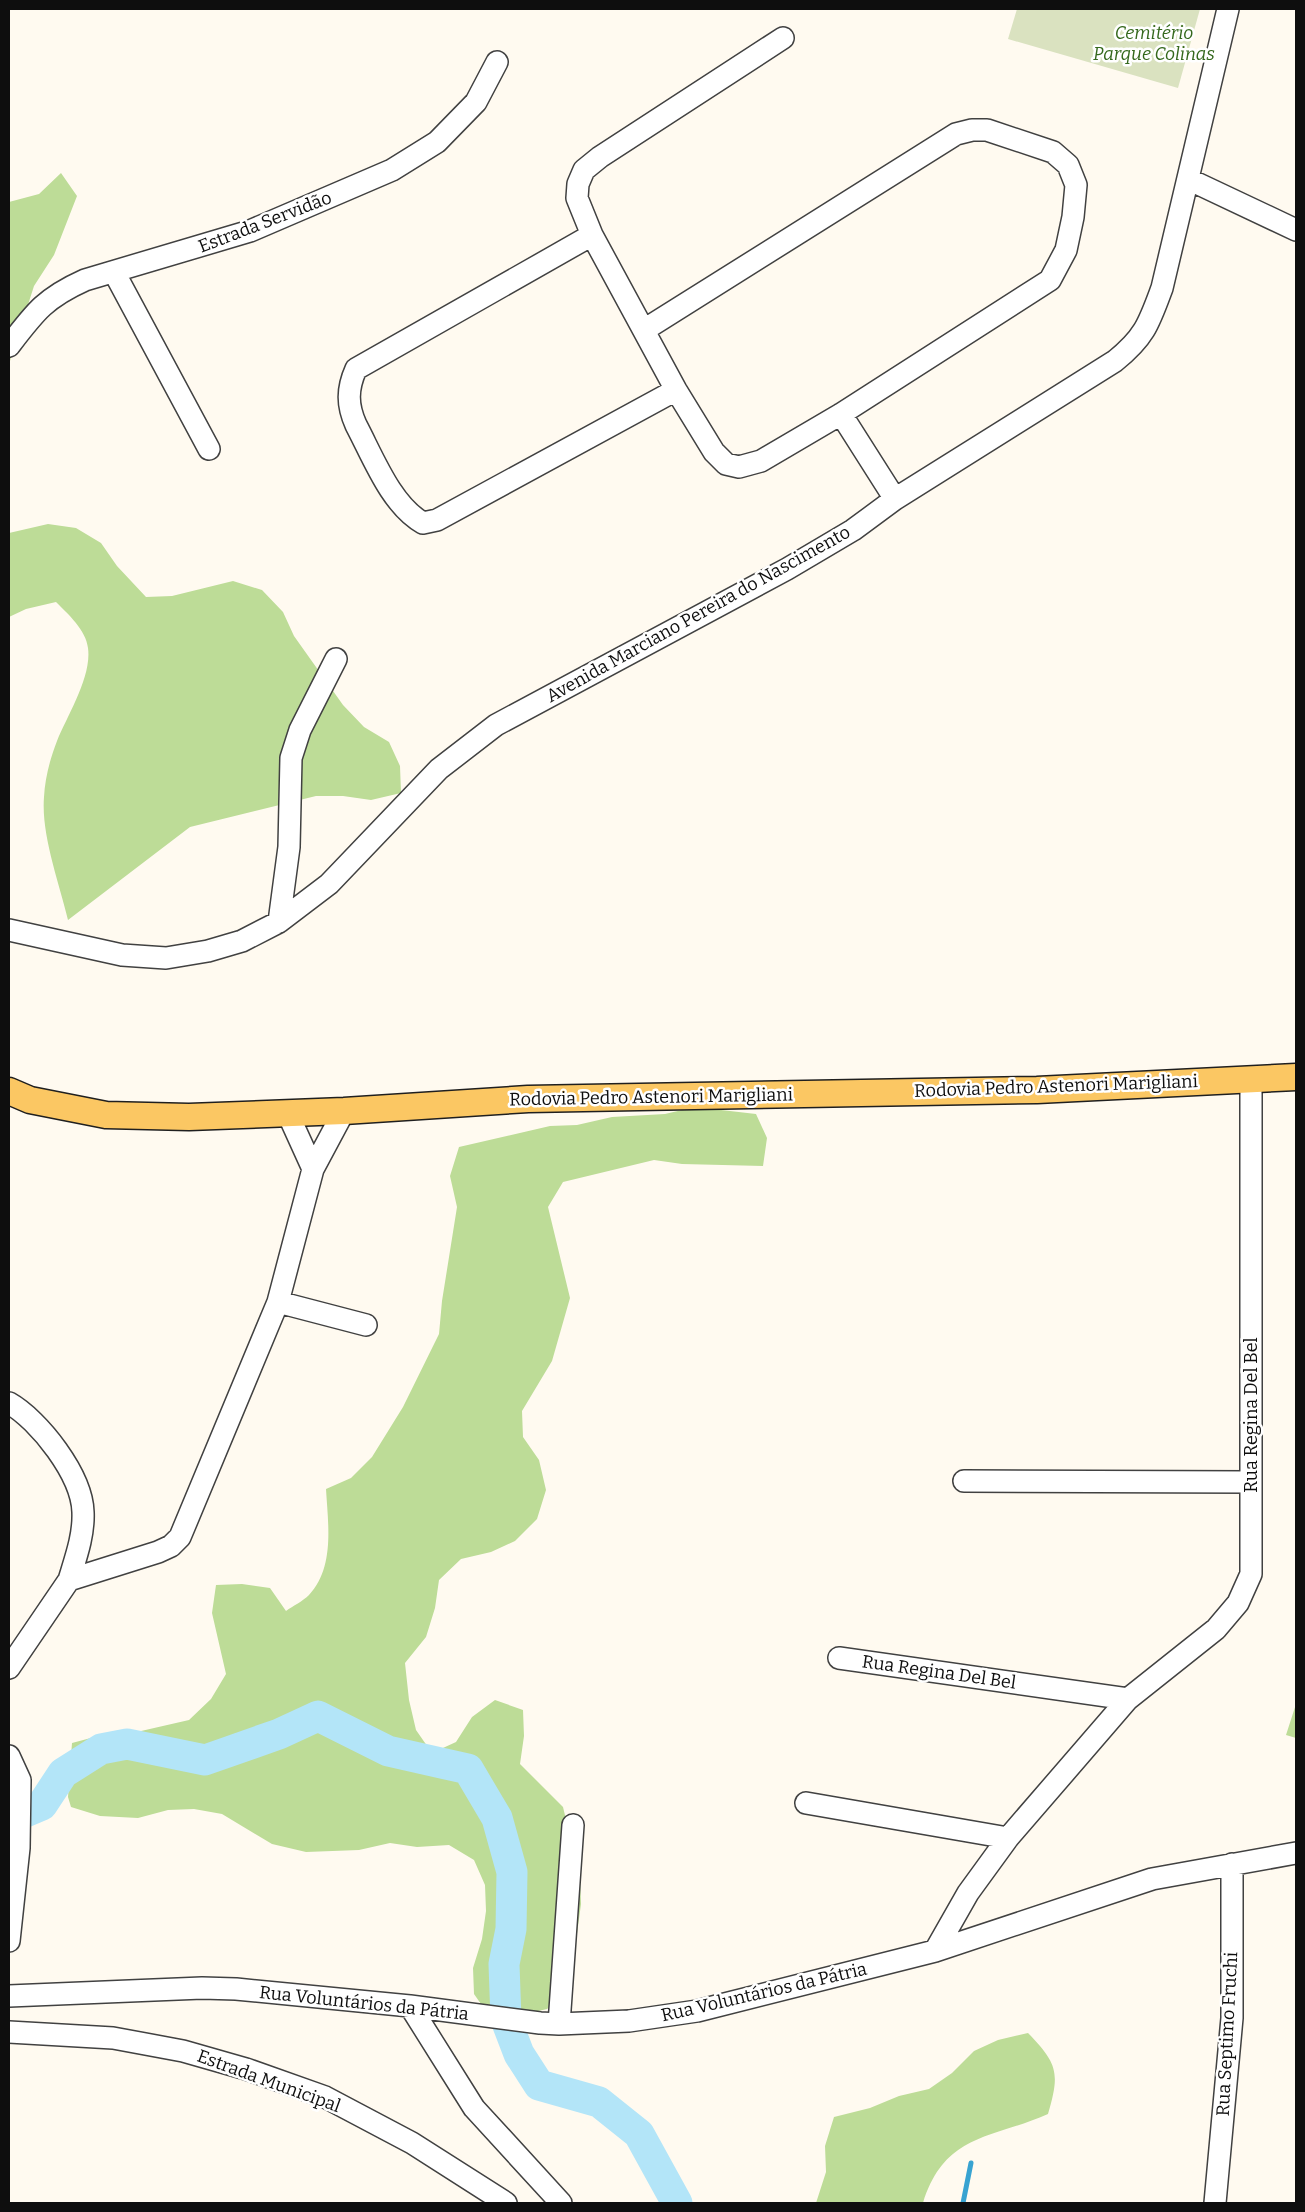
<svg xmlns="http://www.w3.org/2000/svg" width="1305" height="2212" font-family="Bitter,serif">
<rect width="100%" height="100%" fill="#fffaf0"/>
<path fill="#bddc97" d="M61,173L77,196L54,255L34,286L9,364V202L39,194Z
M48,524L76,528L101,543L117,566L146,597L172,596L233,581L262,590L283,612L294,636L343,705L364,727L389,742L400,766L401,793L371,800L343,796H316L190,827L68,920C59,882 41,835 44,797C45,778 50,759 57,741C67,716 92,677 88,648C86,630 68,614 56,602L26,609L9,617V533Z
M695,1107L756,1114L767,1138L763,1166L682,1164L654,1160L563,1182L548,1207L570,1298L552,1361L522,1411L523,1437L539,1460L546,1490L537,1519L515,1541L491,1552L461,1559L439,1580L435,1608L426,1637L405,1663L409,1700L416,1730L432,1753L456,1742L472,1717L495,1700L523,1710L524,1736L520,1764L563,1807L580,1878L581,1904L569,1993L547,2009L516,2016L490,2017L474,1994L473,1968L482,1939L486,1911L485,1885L474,1860L449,1845L417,1847L390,1843L359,1850L306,1852L272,1844L222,1814L194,1809L168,1810L138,1818L100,1816L71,1807L68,1797L72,1743L102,1735L128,1734L189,1720L211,1699L226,1674L212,1613L216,1585L242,1584L270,1588L286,1611C293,1606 303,1601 309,1595C335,1567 328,1524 326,1489L351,1478L372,1457L403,1407L439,1334L442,1301L457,1207L450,1176L459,1147L550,1126L577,1125L612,1117L665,1114Z
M1296,1704V1738L1286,1735Z
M1028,2033C1058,2064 1060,2073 1048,2114C992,2139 945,2133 923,2203H816L826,2172L825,2146L834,2117L870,2108L899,2096L929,2089L952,2073L974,2051L998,2040Z"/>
<path fill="#dae2c0" d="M1017,9H1200L1178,88L1008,39Z"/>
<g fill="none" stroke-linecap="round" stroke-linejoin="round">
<path stroke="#38a3d1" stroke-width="5" d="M963,2203L971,2163"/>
<path stroke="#b3e5f8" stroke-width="31" d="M9,1819L42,1805L63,1773L101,1749L127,1744L205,1760L279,1734L318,1716L388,1751L468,1769L497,1818L512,1872L511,1929L504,1964L506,2020L519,2054L539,2085L599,2102L639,2134L677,2203"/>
<defs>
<path id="minor" d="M1188,179L1296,230
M592,235L356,369C347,389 347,405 356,425C373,457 391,505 423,523L437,520L676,390
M114,272L209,449
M644,330L956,134L972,130H987L1053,152L1068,165L1076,185L1073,217L1066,250L1050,280L841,414L761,461L739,467L726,464L714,452L676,390L592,235L577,198L578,184L584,170L600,157L783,38
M9,346C35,312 45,298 85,280L250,231L392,170L437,142L476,102L497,62
M841,414L895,499
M279,922L289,847L291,758L300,730L336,659
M9,930L122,955L166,958L208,951L242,941L279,922L329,884L439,769L496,725L787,569L853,530L895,499L1115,361C1145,337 1149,323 1162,288L1228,9
M288,1114L313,1169
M278,1302L366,1325
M9,1403C39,1420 82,1475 83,1512C84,1535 76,1557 69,1580
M964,1481L1251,1482
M839,1658L1128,1699
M9,1668L69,1580L158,1552L171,1546L180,1537L278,1302L313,1169L344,1111
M9,1756L20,1780L19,1848L9,1941
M806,1803L1008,1838
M935,1951L968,1893L1008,1838L1128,1699L1216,1629L1238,1603L1251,1574V1078
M9,1996L202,1988L236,1989L410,2006L540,2023L559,2024L629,2021L697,2011L935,1951L1152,1879L1296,1853
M410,2006L474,2108L561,2203
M559,2024L573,1825
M9,2032L113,2038L183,2051L246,2069L325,2097L412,2143L506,2203
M1215,2203L1232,2018V1864"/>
<path id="major" d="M9,1091L30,1100L106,1115L189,1117L344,1111L528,1099L1037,1090L1296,1077"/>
</defs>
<use href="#minor" stroke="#414141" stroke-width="24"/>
<use href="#major" stroke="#1f1f1f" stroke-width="29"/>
<use href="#minor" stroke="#fff" stroke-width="21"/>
<use href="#major" stroke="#fbc763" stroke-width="26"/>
</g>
<g text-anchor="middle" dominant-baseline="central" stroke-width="5" stroke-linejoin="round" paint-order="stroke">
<g font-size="18" font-style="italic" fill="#34681c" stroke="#fff">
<text x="1154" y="33">Cemitério<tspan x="1154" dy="21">Parque Colinas</tspan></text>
</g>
<g font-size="18" fill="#0e0e0e" stroke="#fff">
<text transform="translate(265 222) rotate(-21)">Estrada Servidão</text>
<text transform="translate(698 614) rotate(-29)">Avenida Marciano Pereira do Nascimento</text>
<text transform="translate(1056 1086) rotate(-2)">Rodovia Pedro Astenori Marigliani</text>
<text transform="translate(651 1097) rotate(-1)">Rodovia Pedro Astenori Marigliani</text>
<text transform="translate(1251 1415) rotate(-90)">Rua Regina Del Bel</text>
<text transform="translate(939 1672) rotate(8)">Rua Regina Del Bel</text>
<text transform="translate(764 1992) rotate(-13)">Rua Voluntários da Pátria</text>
<text transform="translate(364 2003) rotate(6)">Rua Voluntários da Pátria</text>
<text transform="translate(1227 2034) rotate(-87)">Rua Septimo Fruchi</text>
<text transform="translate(269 2081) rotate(20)">Estrada Municipal</text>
</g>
</g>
<rect width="1305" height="2212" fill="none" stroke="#0e0e0e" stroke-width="20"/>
</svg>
